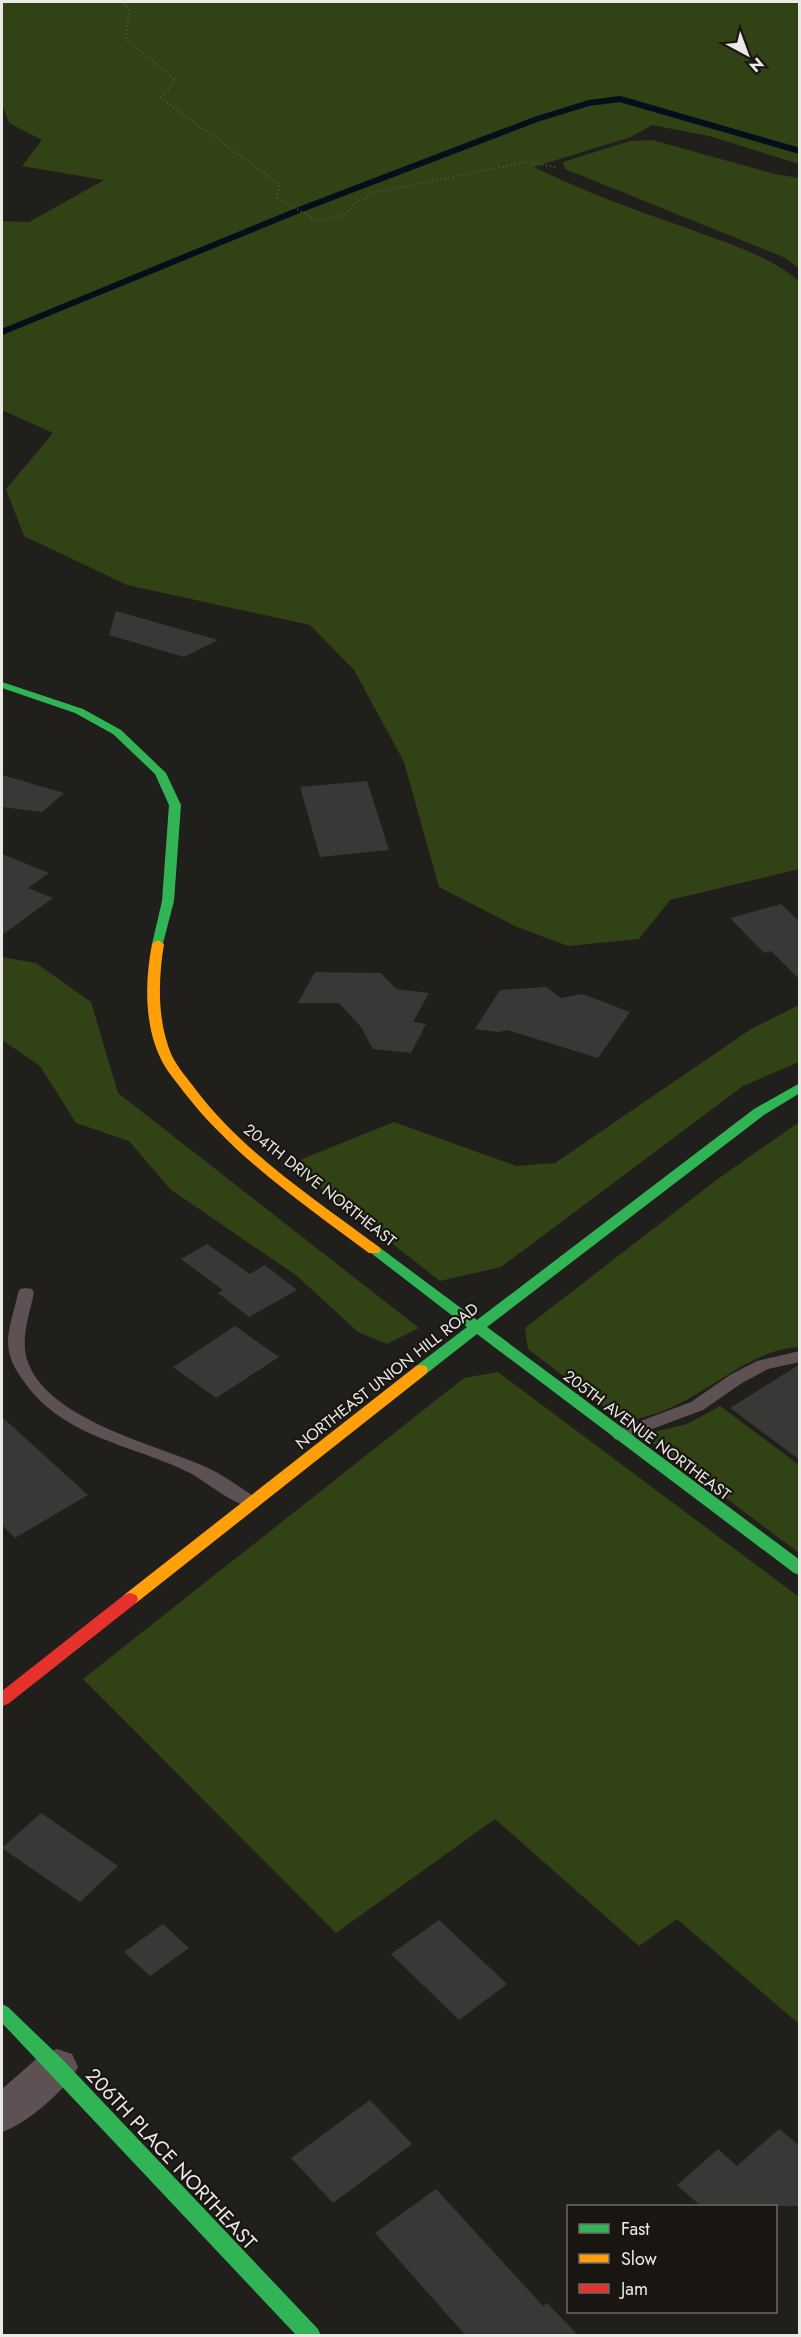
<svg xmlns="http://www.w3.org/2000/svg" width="801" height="2337" font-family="Jost,sans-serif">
<rect width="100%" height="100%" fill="#211f1c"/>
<path fill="#314214" d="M2,2H799V164L709,136L652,125L631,137L534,167C584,192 639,211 692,230C729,244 768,255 799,281V869L670,900L639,939L568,946L517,927L439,887L404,762L354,670L310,625L127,585L24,536L6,489L53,433L2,410V221L29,222L104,180L22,166L42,140L9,123L2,104Z
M652,140L775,174L799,178V268L783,257L565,169L563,162L630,141Z
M2,957L36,963L91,1002L118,1093L419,1328L387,1344L358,1332L297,1276L170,1189L129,1141L76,1123L40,1066L2,1040Z
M799,1005V1062L743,1086L501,1267L440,1281L290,1164L394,1122L516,1166L555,1163L751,1029Z
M799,1122V1347C753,1350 718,1385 678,1404C662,1413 642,1417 625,1423L528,1349L525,1328L715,1181Z
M498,1372L799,1597V2024L677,1919L639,1946L495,1819L336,1933L83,1679L464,1378Z
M720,1406L799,1465V1553L642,1435L687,1424Z"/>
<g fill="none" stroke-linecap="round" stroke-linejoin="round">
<path stroke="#03101b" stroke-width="6" d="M2,332L299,210L537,119L589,103L620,99L800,151"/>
</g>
<path fill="#3a3836" d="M116,611L218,640L184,657L109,635Z
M2,775L64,793L42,812L2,807Z
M367,781L389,850L320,857L300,787Z
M2,854L49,873L28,888L53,898L2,935Z
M781,904L800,922V980L771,951L764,953L730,918Z
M315,972L381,973L396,989L429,993L413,1022L426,1024L411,1053L373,1049L361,1027L339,1003H298Z
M546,987L561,998L582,994L630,1012L598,1058L507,1030L499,1032L475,1029L500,990Z
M207,1244L250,1274L265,1265L297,1290L249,1317L218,1293L223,1290L181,1259Z
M235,1326L279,1357L216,1398L173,1367Z
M800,1364V1460L730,1408Z
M2,1417L88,1495L15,1538L2,1525Z
M41,1813L118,1866L80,1902L2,1848Z
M439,1920L507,1984L459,2020L391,1954Z
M163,1924L189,1948L150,1976L124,1952Z
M370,2100L412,2144L333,2203L291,2158Z
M779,2129L800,2146V2206H701L677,2185L718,2149L737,2166Z
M436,2189L543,2306L547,2303L579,2336H466L375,2233Z"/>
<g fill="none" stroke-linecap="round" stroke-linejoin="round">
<path stroke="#5c5455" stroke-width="2" stroke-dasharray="1 3" stroke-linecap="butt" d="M120,2L129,8L126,39L175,80L161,98L279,184L277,198L318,221L345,215L354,204L378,192L527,162L555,167"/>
<path fill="#5e5154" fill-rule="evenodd" d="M26,1288L32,1289L34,1293C29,1316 19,1342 29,1365C52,1419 149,1443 199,1464C220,1472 239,1487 258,1499L261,1503L258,1507C242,1512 207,1482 190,1473C134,1445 64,1438 25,1383C16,1371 8,1358 8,1342C8,1327 15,1308 18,1293L20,1289Z
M800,1351V1362L768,1369L742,1383L703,1410L620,1441L614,1439L612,1435L614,1431L691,1402L730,1375L757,1361Z"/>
<path fill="#5e5154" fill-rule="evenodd" d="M57,2049L72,2054L78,2067C67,2089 25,2125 2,2132V2089L42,2054Z"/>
<path fill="#30b455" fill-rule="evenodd" d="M2,682L83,709L121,730L166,773L181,805L174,901L162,947L158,948L152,944L162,901L169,805L155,774L113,734L75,713L2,688Z
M800,1083V1093L764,1115L487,1327L800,1560V1575L794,1573L477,1334L426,1374H416L414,1370L416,1366L467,1327L367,1250L369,1247H379L477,1320L754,1109Z
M2,2004L8,2007L64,2061L318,2329L321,2336H297L2,2023Z"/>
<path fill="#ff9f0a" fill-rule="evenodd" d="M158,940L164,944C158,980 157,1022 172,1056C178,1068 188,1079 196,1090C245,1154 315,1199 379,1247L381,1250L379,1253H369C303,1204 234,1157 183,1091C175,1080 165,1069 160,1057C144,1023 145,980 152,944Z
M421,1365L426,1366L428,1370L426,1374L136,1603L130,1605L124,1603L122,1599L124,1595L416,1366Z"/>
<path fill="#e5322d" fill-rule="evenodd" d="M130,1593L136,1595L138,1599L136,1603L8,1704L2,1706V1691L124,1595Z"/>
</g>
<g text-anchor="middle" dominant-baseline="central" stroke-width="4.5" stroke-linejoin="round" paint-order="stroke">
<g font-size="16" fill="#ebe9e6" stroke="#191612">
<text transform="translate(320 1185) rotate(38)">204TH DRIVE NORTHEAST</text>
<text transform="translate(387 1376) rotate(-38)">NORTHEAST UNION HILL ROAD</text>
<text transform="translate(647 1435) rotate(37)">205TH AVENUE NORTHEAST</text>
</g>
<g font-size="20" fill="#ebe9e6" stroke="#191612">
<text transform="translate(171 2159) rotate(47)">206TH PLACE NORTHEAST</text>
</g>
</g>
<rect width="801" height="2337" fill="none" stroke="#ebe9e6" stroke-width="6"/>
<rect x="567" y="2205" width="210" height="108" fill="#191612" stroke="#6d6a67" stroke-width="1.5"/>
<rect x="579" y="2224" width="30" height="9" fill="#30b455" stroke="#6d6a67" stroke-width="1.5"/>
<text x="621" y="2235" font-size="18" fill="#ebe9e6">Fast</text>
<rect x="579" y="2254" width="30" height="9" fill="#ff9f0a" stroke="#6d6a67" stroke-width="1.5"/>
<text x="621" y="2265" font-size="18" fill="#ebe9e6">Slow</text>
<rect x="579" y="2284" width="30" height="9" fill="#e5322d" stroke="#6d6a67" stroke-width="1.5"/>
<text x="621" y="2295" font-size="18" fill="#ebe9e6">Jam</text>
<g transform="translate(747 54) rotate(139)" stroke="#191612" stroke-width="4.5" paint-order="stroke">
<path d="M0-4.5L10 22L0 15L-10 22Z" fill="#ebe9e6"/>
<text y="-9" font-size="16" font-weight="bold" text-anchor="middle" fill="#ebe9e6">N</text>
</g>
</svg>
